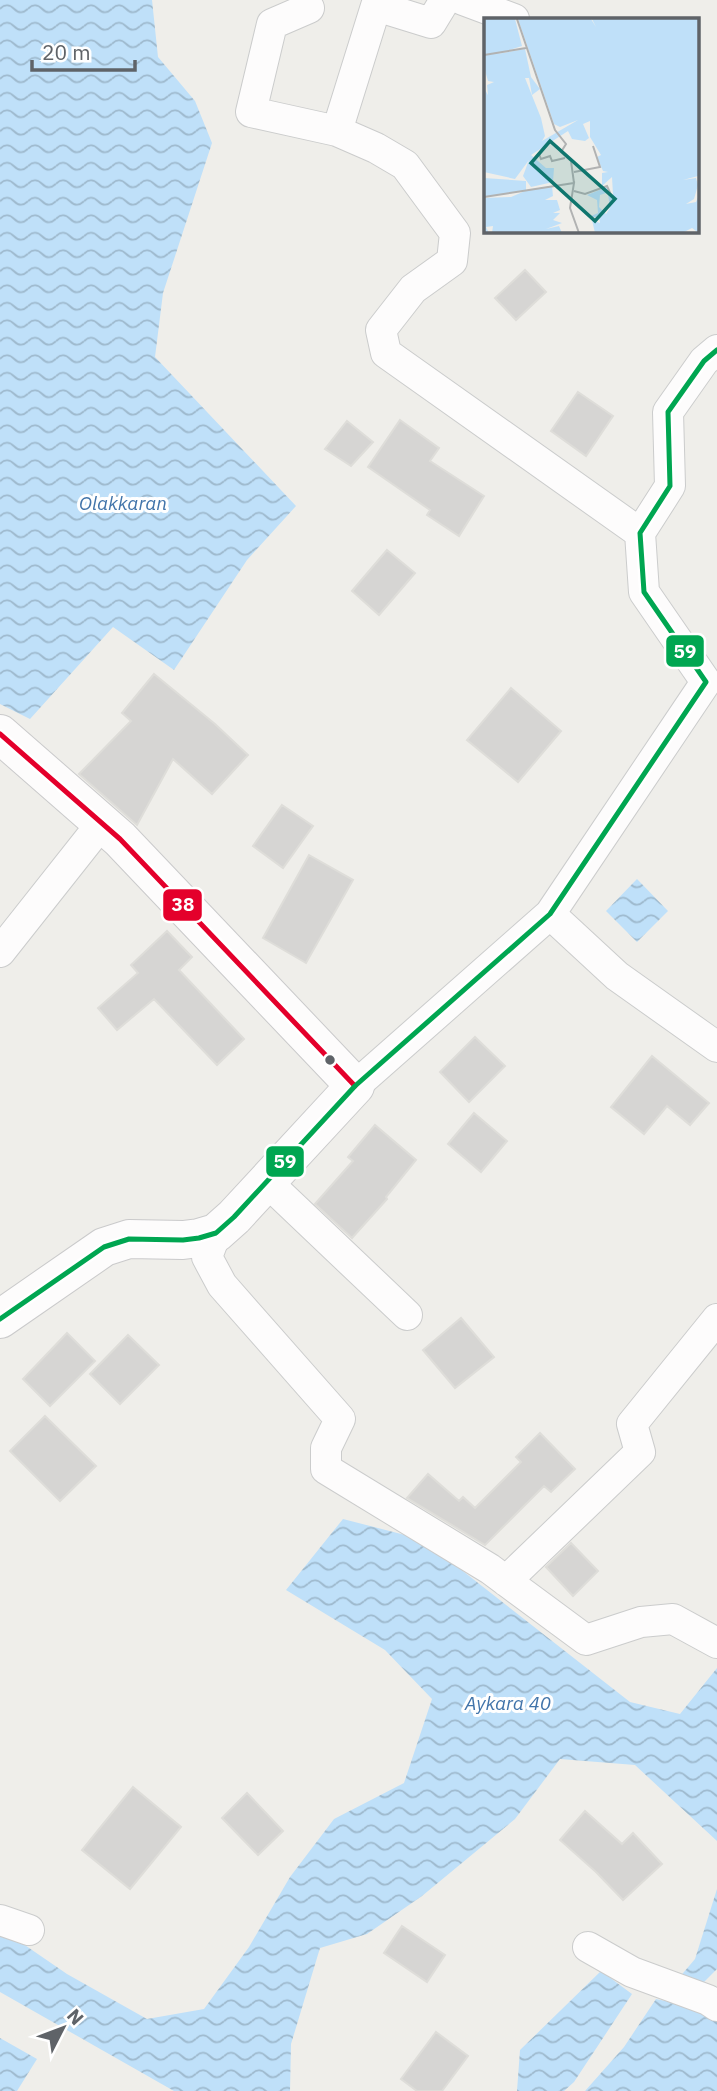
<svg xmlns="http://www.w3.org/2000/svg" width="717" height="2091" font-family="'IBM Plex Sans',sans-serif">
<defs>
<pattern id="water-waves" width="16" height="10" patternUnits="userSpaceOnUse" patternTransform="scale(1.75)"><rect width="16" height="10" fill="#bfe0f9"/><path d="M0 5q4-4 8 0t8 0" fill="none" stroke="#9eb9cd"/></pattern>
</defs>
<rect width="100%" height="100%" fill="#efeeea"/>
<path fill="url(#water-waves)" d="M0,0H152L158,57L195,101L212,143L163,293L155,357L296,506L247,560L174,670L113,627L30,719L0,704Z
M637,879L668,911L637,942L606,911Z
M343,1519L405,1535L459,1568L630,1702L680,1714L717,1668V1841L635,1765L560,1759L515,1819L422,1896L367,1934L320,1948L291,2044L290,2091H174L0,1992V1928L67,1974L147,2019L204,2009L249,1947L290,1877L334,1819L404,1783L432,1699L385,1650L286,1590Z
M717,1889V1969L700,1986L717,2020V2091H585L624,2047L656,1999L684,2005L678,1979L695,1959Z
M601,1971L632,1994L574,2082L564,2091H517L520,2050Z
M0,2038L37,2059L17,2091H0Z"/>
<path fill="#d6d5d3" stroke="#deddd9" stroke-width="2" d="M525,270L546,292L516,320L495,298Z
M578,392L613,416L586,456L551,431Z
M400,420L439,448L430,461L484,496L459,536L427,515L430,510L368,467Z
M347,421L373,442L351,466L325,449Z
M387,550L415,573L379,615L352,591Z
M154,674L215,724L248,755L212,794L173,759L137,825L79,774L131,721L122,713Z
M511,688L561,731L518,782L467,740Z
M282,805L313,826L283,868L253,846Z
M309,855L353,880L306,963L263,938Z
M167,931L192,957L179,970L244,1039L217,1065L154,999L117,1030L98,1008L138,973L131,965Z
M475,1037L505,1066L469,1102L440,1072Z
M652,1056L709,1103L690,1125L667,1106L644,1134L611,1107Z
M474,1113L507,1141L481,1172L448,1144Z
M375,1125L416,1160L386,1197L387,1199L352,1238L315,1204L353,1161L348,1157Z
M461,1318L494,1357L455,1388L423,1350Z
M67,1333L95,1361L50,1406L23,1379Z
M128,1335L159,1365L120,1404L90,1374Z
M45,1416L96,1466L60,1501L10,1451Z
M540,1433L575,1469L551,1492L544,1486L485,1545L407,1498L428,1474L459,1501L463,1497L475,1508L521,1462L516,1457Z
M571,1543L598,1571L573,1596L546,1567Z
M133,1787L181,1827L130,1889L82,1850Z
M247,1793L283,1831L258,1855L222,1818Z
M585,1811L622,1844L633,1833L662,1864L623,1900L596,1872L560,1840Z
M402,1926L445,1955L427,1982L384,1953Z
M436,2032L468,2056L442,2091H417L401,2079Z"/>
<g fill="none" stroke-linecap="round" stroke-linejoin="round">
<defs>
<path id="minor" d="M463,0L514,19
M309,8L272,24L251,112L337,131L376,148L405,165L455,233L452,261L413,289L381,330L386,353L640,533
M337,131L376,6L431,23L445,0
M550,914L617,976L717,1047
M0,952L102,823
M355,1086L550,914L706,682L644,592L640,533L670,486L668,412L704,361L717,350
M266,1181L407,1315
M216,1233L207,1257L222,1285L340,1419L326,1448V1469L490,1569L586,1640L641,1622L673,1619L717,1643
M506,1581L640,1452L632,1424L717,1319
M0,1920L29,1930
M588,1947L632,1972L708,2000L717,2006"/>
<path id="secondary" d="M0,734L120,839L355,1086L234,1217L216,1233L199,1238L183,1240L129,1239L104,1247L0,1319"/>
</defs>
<use href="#minor" stroke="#cbcccc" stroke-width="32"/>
<use href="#secondary" stroke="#cacacb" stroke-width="40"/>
<use href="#minor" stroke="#fdfcfc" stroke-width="30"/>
<use href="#secondary" stroke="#fdfcfc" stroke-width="38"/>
<defs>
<path id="bus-1" d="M0,734L120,839L355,1086"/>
<path id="bus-2" d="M0,1319L104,1247L129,1239L183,1240L199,1238L216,1233L234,1217L355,1086L550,914L706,682L644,592L640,533L670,486L668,412L704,361L717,350"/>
</defs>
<use href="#bus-1" stroke="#fff" stroke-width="10"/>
<use href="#bus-2" stroke="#fff" stroke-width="10"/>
<use href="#bus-1" stroke="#e4002b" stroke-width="5"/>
<use href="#bus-2" stroke="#00a651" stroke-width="5"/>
</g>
<circle fill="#5f6368" stroke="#fff" stroke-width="2.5" cx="330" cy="1060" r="6"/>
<g text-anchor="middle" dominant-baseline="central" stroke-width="6" stroke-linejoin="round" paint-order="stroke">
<g font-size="19" font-style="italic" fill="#4174aa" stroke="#fff">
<text x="123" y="503">Olakkaran</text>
<text x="508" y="1703">Aykara 40</text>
</g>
</g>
<g transform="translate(484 18)">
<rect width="215" height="215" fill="#efeeea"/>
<path d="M0,1H31L38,28L13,36L41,31L47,59L56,71L48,77L45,60H41L57,100L61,118L58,123L94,102L76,109L70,106L34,1H107L112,9L108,1H215V160L214,158L199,162L212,160L214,167L210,181L202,186L212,184L215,177V215L208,210L198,215H111L108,202L116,205L115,199H105L114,195L113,182L103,177L123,169L125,174L116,177L115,189L122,196L126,190L124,176L129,177L128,159L118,168V155L124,154L119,153L113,139L117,137L106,119V103L99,106L105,120L101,123L88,121L84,113L47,137L62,150H70L69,164L47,169L39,158L45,142L31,161L0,154V70L4,77L3,67L10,64L4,63L0,49ZM0,160L42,163V172L68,168L69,178L61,182H73L76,192L69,195H76L69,202L78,205L62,211L75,208L78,215H8L9,208L2,209L5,215H0V180L27,179L41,173L0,179Z" fill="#bfe0f9"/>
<path fill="none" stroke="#b1b2b2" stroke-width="2" d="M33,1L71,112L82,126L77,134L87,143L90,165M0,37L42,30M55,136L57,141L66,138L68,143L81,140M90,154L116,149L109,128M90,173L101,176L123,168L128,179M0,179L90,165L86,190L95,215"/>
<path fill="#0f766e" fill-opacity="0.15" stroke="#0f766e" stroke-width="3.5" d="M66,123L131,181L111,203L47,145Z"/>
<rect width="215" height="215" fill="none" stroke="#5f6368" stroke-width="3.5"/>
</g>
<g stroke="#fff" stroke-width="2.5">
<rect x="665" y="634" width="40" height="34" rx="7" fill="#00a651"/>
<rect x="162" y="888" width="41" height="34" rx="7" fill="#e4002b"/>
<rect x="265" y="1145" width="40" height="33" rx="7" fill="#00a651"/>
</g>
<g font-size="19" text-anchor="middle" font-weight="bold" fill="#fff">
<text x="685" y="658">59</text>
<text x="183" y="911">38</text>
<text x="285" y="1168">59</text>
</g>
<g transform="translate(63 2028) rotate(48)" stroke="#ffffff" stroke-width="5" paint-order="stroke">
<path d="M0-5L12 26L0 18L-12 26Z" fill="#5f6368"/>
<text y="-10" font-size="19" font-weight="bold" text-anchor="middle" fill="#5f6368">N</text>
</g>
<path d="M32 60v10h103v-10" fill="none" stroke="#5f6368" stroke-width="3.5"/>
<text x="42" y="60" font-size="21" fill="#5f6368" stroke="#ffffff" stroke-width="5" paint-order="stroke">20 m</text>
</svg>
